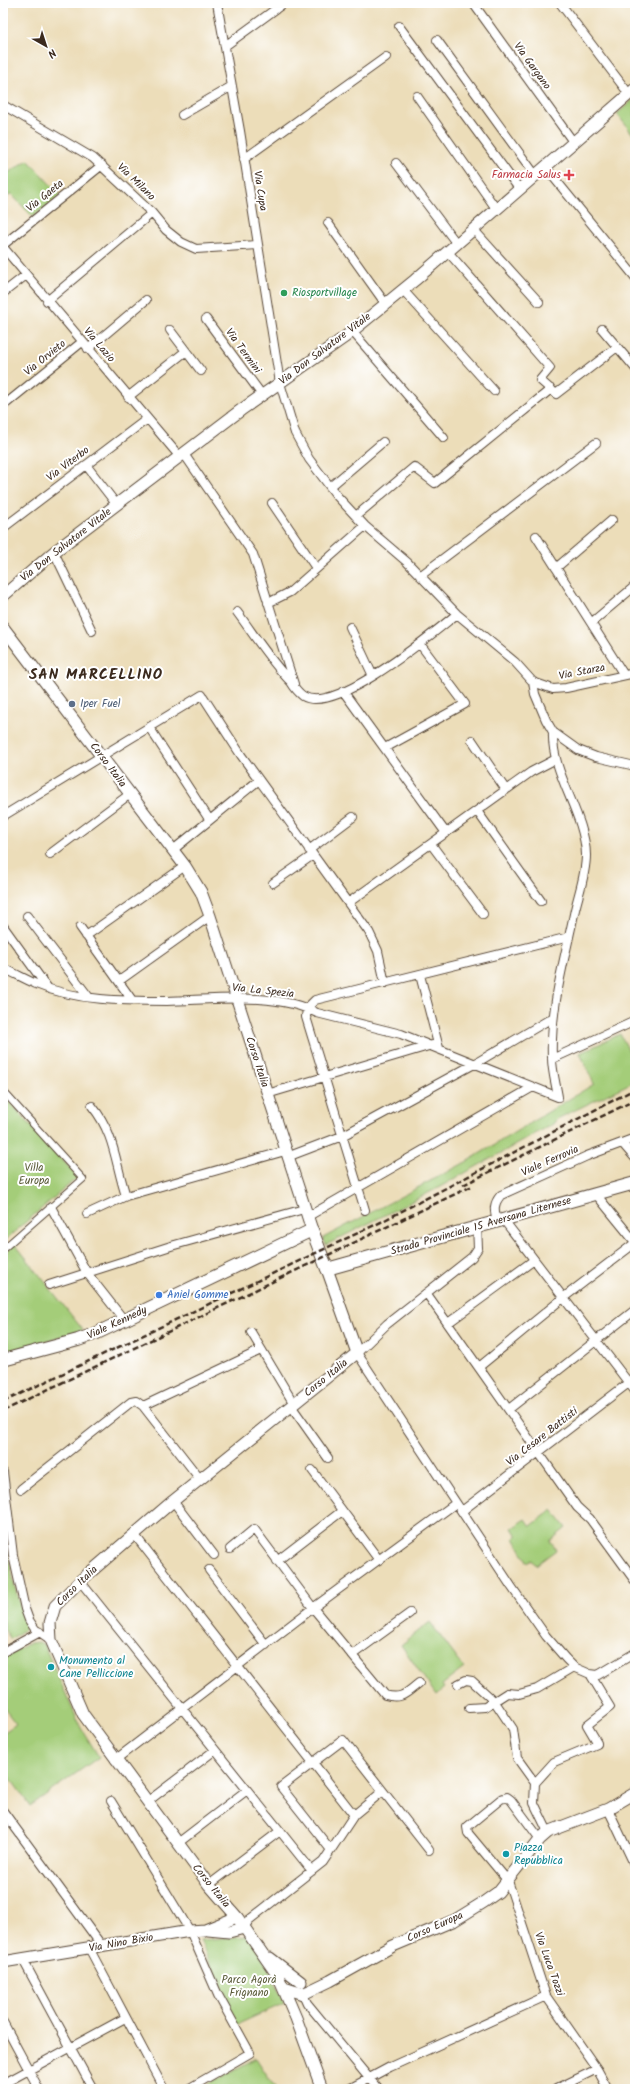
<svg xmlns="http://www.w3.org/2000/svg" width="638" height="2092" font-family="Kalam,sans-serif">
<rect width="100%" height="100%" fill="#fff"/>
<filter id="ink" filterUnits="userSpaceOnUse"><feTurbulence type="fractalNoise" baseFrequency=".025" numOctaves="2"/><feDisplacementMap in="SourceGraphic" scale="8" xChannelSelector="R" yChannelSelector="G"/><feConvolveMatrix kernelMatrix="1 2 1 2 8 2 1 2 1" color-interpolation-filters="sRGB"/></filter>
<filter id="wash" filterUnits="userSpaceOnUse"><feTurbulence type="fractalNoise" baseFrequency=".012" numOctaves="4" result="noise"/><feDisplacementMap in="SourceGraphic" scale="16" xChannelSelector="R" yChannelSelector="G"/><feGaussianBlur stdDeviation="0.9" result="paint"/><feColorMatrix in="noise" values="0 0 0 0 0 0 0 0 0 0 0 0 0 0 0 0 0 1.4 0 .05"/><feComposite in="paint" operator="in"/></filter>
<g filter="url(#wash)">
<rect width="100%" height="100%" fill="#ecddb9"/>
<path fill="#a4cd79" stroke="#707c4c" d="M635,98V137L617,114Z
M28,160L60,195L33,217L11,194L3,200V176Z
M620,1034L635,1062V1081L557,1119L553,1124L438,1188L326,1245L323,1238L466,1162L594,1084L580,1053Z
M3,1095L78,1177L4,1241L3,1230Z
M15,1244L83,1330L3,1353V1255Z
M552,1510L566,1528L550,1541L556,1550L536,1565L532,1560L528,1563L514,1538L517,1536L512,1528L526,1519L531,1526Z
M3,1516C8,1554 13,1592 28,1627L11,1639L3,1628Z
M430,1622L464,1668L442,1685L444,1688L436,1695L401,1645Z
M39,1642L44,1645L81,1728L99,1757L30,1806L3,1768V1733L16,1724L3,1707V1658L30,1643Z
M247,1936L261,1954L285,2003L236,2025L200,1940Z
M256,2058L276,2089H205L203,2087Z"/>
</g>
<g filter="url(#ink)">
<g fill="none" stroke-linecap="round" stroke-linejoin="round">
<defs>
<path id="pedestrian" d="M3,1091L83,1179L3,1249"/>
<path id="minor" d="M217,3L240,131L280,383L295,433L309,459L337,496L365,526L407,562L457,614L515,662L533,682L535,694L546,720L553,732L578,750L596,757L635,766
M473,3L574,143
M560,3L629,94
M399,26L520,190
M437,40L536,176
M225,46L284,3
M417,96L497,210
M3,105L93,158L152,213L166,230L181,242L196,249L257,245
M182,115L232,86
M244,159L386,57
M396,163L457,244
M546,168L635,277
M328,223L385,303
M474,230L539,302
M3,245L102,165
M3,247L180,457
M448,252L550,368L540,380L556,394L617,347
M403,290L494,391
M3,293L26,275
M47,301L152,213
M206,319L262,395
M602,329L635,368
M170,330L201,371
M352,331L444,438
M88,349L146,300
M128,397L186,351
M3,406L82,342
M184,454L253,554L294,684
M86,465L117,505
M330,487L383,442
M272,503L316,568
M356,516L414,467L435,483L551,389
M3,528L147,419
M536,536L624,675
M54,552L92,631
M556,568L612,520
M420,576L596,443
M268,603L290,592L365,526
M237,612C255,636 270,661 291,682C294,687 299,693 303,696C335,716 432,634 457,614
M591,623L635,586
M350,627L373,676
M533,682L553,689L566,688L635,673
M343,691L446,833
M149,727L209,819
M553,732C551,774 585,813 586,855C586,875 578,895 574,914C564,962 550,1009 552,1058C552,1071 556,1084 558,1097
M472,740L506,790
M385,748L465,704L420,644
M477,811L541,901
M3,816L202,695L241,755L369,932L378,951L385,983
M431,844L483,914
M173,850L259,780
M309,850L353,817
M50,854L130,794
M273,883L313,855
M348,903L531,772L556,759
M27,916L88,996
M3,926L47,987
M80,927L132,1000
M86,936L185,866
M3,968C14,973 25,979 36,984C76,1001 124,1001 167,1001C213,1000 275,991 317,1013L401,1034L558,1097
M420,975L439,1048
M119,981L210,916
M552,1059L635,1021
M267,1094L432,1045
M92,1106C115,1134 115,1163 126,1196
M622,1143L635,1158
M287,1157L342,1136L476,1063L552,1018
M595,1193L635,1242
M51,1207L87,1273L124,1320
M365,1210L306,1017L307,1008L315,1000L569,937
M87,1214L126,1196L285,1151
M307,1217L533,1087
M503,1219L635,1391
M497,1221C494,1210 493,1204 501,1195L587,1156L635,1138
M477,1226L478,1248L472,1257L387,1324L357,1353L511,1586L546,1636L566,1659L574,1667L590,1674L598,1675L635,1653
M49,1285L171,1246L304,1209
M427,1294L577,1507L590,1519L635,1581
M448,1323L534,1260
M251,1332L294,1404
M479,1367L563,1298L635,1243
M143,1406L261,1350
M292,1407L328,1458
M509,1409L635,1310
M312,1470L379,1560
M3,1472L13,1555L25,1609L29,1620L35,1629L51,1640
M21,1489L131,1402L136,1401L143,1406L200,1479
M173,1501L214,1555
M462,1511L635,1378
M134,1534L354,1815
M230,1549L254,1529L313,1608L385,1695C402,1700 406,1693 419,1683
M277,1561L342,1511
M209,1570L266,1645
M80,1581L312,1871
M3,1652L40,1632
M352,1655L410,1613
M458,1684L466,1680L472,1681L495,1702L513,1729L517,1758L535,1783
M469,1708L485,1707L507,1693L519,1694L537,1689L574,1667
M115,1760L313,1608L456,1503
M111,1801L190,1931L218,1995L250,2053L188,2089
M147,1802L215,1750
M608,1809L635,1866
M3,1811L102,1946
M548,1832L534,1803L535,1783L554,1762L597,1744V1742L587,1725L610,1707L590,1674
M540,1839L511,1800L507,1797L501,1799L467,1827L468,1833L508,1881L546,1996L597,2069L608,2089
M178,1843L247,1790
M331,1850L281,1787L343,1740L429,1850
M209,1885L280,1831
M244,1928L249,1920L323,1862L354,1815L383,1791
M89,1948L164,2089
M22,1958L93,2089
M303,1994L307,2003L378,2089
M3,2022L39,2089
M3,2084L125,2018
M349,2089L390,2067L546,1996
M556,2089L597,2069"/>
<path id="tertiary" d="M3,596L54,552L241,410L345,337L415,280L635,89
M3,627L185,866L201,892L210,916L312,1230
M208,1930L229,1932L244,1928
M270,1958L301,1982
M3,1962L190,1931L205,1930L237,1917
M284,1988L303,1994L330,1981L393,1946L455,1920L484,1902L498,1892L540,1839L548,1832L608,1809L635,1793
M322,2089L296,2018L278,1976L237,1917L209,1885L83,1714L51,1640L50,1623L55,1606L80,1581L173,1501L357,1353L327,1269"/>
<path id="secondary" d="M3,1360L78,1340L97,1333L312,1230L327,1269L635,1183"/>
</defs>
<use href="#pedestrian" stroke="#564535" stroke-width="8"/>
<use href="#minor" stroke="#564535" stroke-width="10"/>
<use href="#tertiary" stroke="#564535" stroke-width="13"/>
<use href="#secondary" stroke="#564535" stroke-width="14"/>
<use href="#pedestrian" stroke="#fff" stroke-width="6"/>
<use href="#minor" stroke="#fff" stroke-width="8"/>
<use href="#tertiary" stroke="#fff" stroke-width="11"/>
<use href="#secondary" stroke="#fff" stroke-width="12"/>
<path stroke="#3b2a1e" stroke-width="2.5" stroke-dasharray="6 3" stroke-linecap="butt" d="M463,1185L635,1100
M3,1402L381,1222L635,1089
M3,1411L472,1186"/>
</g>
</g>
<path fill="#e0444e" stroke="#fff" stroke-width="1.5" d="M567 169h4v4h4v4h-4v4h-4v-4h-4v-4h4z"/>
<circle fill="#2e9e5b" stroke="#fff" stroke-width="1.5" cx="284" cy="293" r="4"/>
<circle fill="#5c6f8a" stroke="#fff" stroke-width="1.5" cx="72" cy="704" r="4"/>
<circle fill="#3f7fe0" stroke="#fff" stroke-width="1.5" cx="159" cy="1295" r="4"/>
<g fill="#0f9aa8" stroke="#fff" stroke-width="1.5">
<circle cx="51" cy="1667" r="4"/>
<circle cx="506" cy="1854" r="4"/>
</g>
<g text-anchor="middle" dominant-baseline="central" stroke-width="4" stroke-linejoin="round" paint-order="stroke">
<g font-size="11" fill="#3b2a1e" stroke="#fff">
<text transform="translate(532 66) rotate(54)">Via Gargano</text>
<text transform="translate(136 182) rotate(44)">Via Milano</text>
<text transform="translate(260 191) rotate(81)">Via Cupa</text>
<text transform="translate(45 196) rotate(-39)">Via Gaeta</text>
<text transform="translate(99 345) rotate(50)">Via Lazio</text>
<text transform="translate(325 349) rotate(-37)">Via Don Salvatore Vitale</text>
<text transform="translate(243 351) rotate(54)">Via Termini</text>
<text transform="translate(45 358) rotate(-39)">Via Orvieto</text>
<text transform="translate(68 464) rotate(-37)">Via Viterbo</text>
<text transform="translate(66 545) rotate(-38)">Via Don Salvatore Vitale</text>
<text transform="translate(582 672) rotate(-11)">Via Starza</text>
<text transform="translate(108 765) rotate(53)">Corso Italia</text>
<text transform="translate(263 991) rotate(6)">Via La Spezia</text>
<text transform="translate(257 1062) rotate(72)">Corso Italia</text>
<text transform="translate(550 1161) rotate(-24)">Viale Ferrovia</text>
<text transform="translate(481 1226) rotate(-16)">Strada Provinciale 15 Aversana Liternese</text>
<text transform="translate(117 1323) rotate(-25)">Viale Kennedy</text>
<text transform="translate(326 1378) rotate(-39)">Corso Italia</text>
<text transform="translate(542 1437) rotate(-38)">Via Cesare Battisti</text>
<text transform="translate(77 1586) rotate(-44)">Corso Italia</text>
<text transform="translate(211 1886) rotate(51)">Corso Italia</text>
<text transform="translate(435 1927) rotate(-24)">Corso Europa</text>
<text transform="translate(121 1943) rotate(-10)">Via Nino Bixio</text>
<text transform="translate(549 1964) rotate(70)">Via Luca Tozzi</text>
</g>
<g font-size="11" fill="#be3a42" stroke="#fff" text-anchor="end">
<text x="561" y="175">Farmacia Salus</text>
</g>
<g font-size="11" fill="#27864d" stroke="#fff" text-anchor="start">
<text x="292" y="293">Riosportvillage</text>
</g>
<g font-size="11" fill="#4e5e75" stroke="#fff" text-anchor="start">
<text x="80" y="704">Iper Fuel</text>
</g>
<g font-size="11" fill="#5a5b39" stroke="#fff">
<text x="34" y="1168">Villa<tspan x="34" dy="13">Europa</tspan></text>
<text x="249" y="1980">Parco Agorà<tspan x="249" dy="13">Frignano</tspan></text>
</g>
<g font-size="11" fill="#366cbe" stroke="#fff" text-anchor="start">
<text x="167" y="1295">Aniel Gomme</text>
</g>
<g font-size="11" fill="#0d838f" stroke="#fff" text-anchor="start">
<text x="59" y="1661">Monumento al<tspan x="59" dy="13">Cane Pelliccione</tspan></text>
<text x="514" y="1848">Piazza<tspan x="514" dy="13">Repubblica</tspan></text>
</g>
<g font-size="15" font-weight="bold" letter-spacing="1" fill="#3b2a1e" stroke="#fff">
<text x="96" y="675">SAN MARCELLINO</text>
</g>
</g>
<rect width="638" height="2092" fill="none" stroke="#fff" stroke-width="16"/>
<g transform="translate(46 46) rotate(141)" stroke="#ffffff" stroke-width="3" paint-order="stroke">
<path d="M0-3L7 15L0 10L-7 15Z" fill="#3b2a1e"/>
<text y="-6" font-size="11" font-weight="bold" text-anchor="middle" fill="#3b2a1e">N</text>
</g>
</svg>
